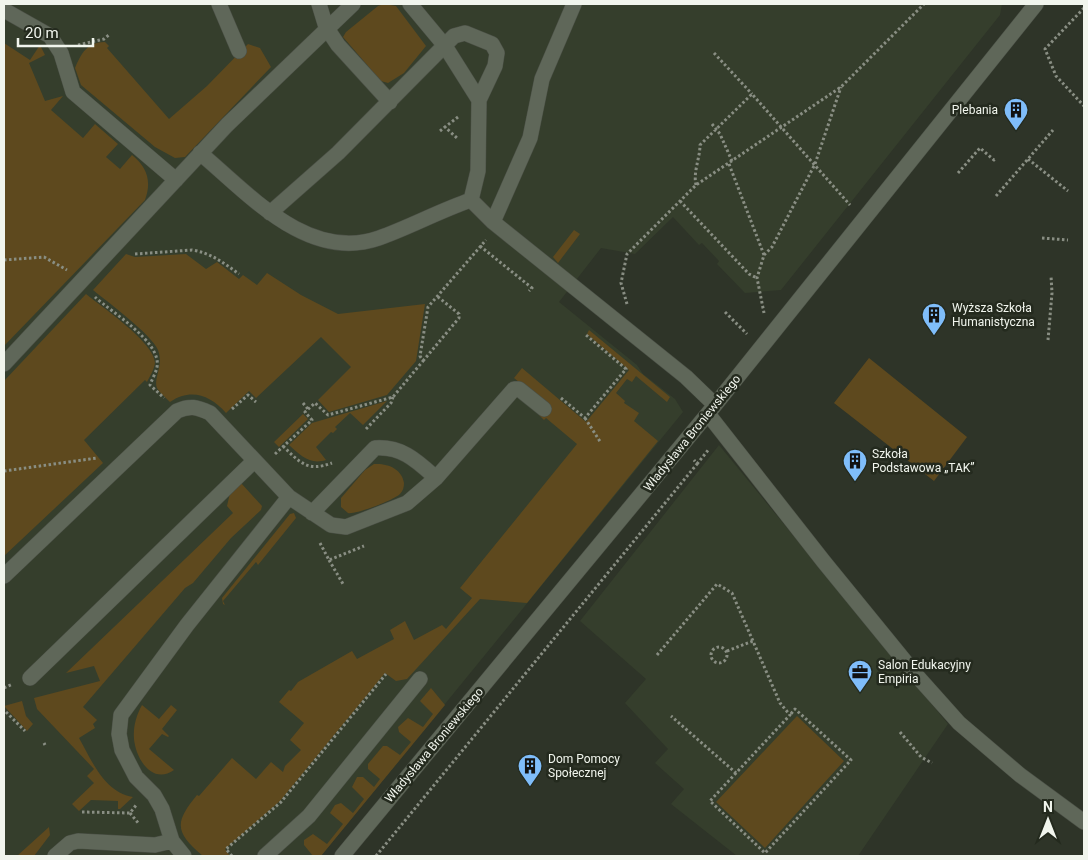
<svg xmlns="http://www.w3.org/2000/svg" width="1088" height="860" font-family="Roboto,sans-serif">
<rect width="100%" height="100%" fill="#2e3428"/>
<path fill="#353e2c" d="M4,4H1002L1000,15L781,290L745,293L717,264L719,261L702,243L699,245L673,217L635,254L601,248L559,302L637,365L643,374L675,399L683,412L321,856H4Z
M719,445L948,724L858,856H737L671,804L684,789L655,763L668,749L625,703L646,679L580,621Z"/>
<path fill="#5e491e" d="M384,4L396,6L426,46L404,73L388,83L381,81L343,37L346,32L378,6Z
M105,42L109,46L107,48L169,119L207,86L248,44L260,48L271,67L185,157L175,158L155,147L81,85L75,68C81,54 87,42 105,42Z
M4,43L30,60L40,45L45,55L29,63L45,101L63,96L51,110L83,138L95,124L118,144L106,157L120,169L132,155C147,167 152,181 145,200L4,346Z
M574,230L580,234L558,263L553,257Z
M126,254L135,257L186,254L206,269L217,262L239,279L243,275L257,285L267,273L301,295L338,314L425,304L416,361L387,395L329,412L318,400L351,367L321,337L256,398L249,391L226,413C210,395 191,388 170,402C166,398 159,392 157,388C153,379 164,366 158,350C151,334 109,303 93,290Z
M86,294C102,307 155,343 155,363C154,370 150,376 147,382L145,380L84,440L103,463L4,556V381Z
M589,330L670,397L667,402L636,376L632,382L627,379L616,393L625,401L624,403L639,413L634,421L658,441L527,603L480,599L407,679L396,681L385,673L280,801L225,849L230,856H203C175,832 174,823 197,795L199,796L232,758L256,779L271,762L283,772L285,766L301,750L290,740L304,723L279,702L289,690L291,691L298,682L352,651L357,659L394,639L390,630L405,621L414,640L442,625L446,629L472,598L460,588L577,444L546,418L544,420L539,415L547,405L514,378L522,368L586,422L629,370L587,334Z
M869,358L967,437L934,481L834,403Z
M387,401L363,425L350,413L335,427L337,429L333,433L331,432L316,447L326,460C310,465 301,456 289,445L312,423Z
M303,414L308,419L279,447L274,442Z
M374,464C388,463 402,469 404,483C404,487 403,491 400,494C394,500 355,515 348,513L341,507V498L365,470Z
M241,483L262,506L261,510L231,538L193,583L185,588L83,707L97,720L93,724L95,728L79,738C92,761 104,792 133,797L120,809H118V801L91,800L79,811L72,804L94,783L87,776L94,769L37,709L34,698L100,681L94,666L66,673L233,513L227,506L230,493Z
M294,513L296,518L258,565L256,562L223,601L225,605L223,604L222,598L290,514Z
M431,688L445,705L321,856H313L304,845V840L313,834L327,844L343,824L330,813L335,805L341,803L353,813L364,799L352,787L357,777H363L374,787L380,779L368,769V764L383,746H387L400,755L411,742L399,732L398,727L408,718L423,727L433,714L420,701Z
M22,701L26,716L33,724L27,731L4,706Z
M142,705L159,719L171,705L177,710L162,729L169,736L168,737L162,734L149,749L174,770C153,785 136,760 134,739C133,727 136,716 142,705Z
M797,716L844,761L765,848L716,802Z
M49,827L50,835L34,856H17Z"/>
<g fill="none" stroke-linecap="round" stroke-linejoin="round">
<defs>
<path id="minor" d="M219,4L239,51
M319,4L326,27L338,45L390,102
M410,4L445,46L479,100
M4,10L50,36L61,53L73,92L176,180
M200,153C248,193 308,263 379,238C410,227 439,211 471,200L478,171L479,100L495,66L497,53L492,44L465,33L454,36L338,153L270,213
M471,200L493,222L686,377L715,405
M493,222L530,138L542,79L574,4
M4,364L227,125L353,4
M708,414L824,562L917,676L959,723L1020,775L1084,822
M289,497L331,525L346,527L407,503L436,478L514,389H519L544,409
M312,513L375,448C402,446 417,461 436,478
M4,576L177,411C190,405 197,407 210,413L289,497L187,625L121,715L119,734L122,750L136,777L154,795L162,809L172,841L184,856
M30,678L254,461
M55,856L70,843L78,841L155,845L172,841
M265,856L309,816L420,679
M342,856L715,405L1036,4"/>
</defs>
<use href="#minor" stroke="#4b5046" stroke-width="16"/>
<path stroke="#898e83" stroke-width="3" stroke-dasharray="2.5 2.5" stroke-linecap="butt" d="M1084,8L1045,49L1056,76L1084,106
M78,45L104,39L110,34
M714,53L752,94
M458,117L445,127L458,139
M712,124L720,134L732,161
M440,131L445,127
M1028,159L1068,191
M729,164L764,255L757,278L764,313
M958,173L980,148L994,160L996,158
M696,185C693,172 700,158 700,145L752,94L850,205
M996,196L1053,130
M680,201L749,274L757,278
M1042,238L1068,240
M480,246L532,288L529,291
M135,254L192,250C211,253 224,263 239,274
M764,255L772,247L815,164L841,87
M4,260L44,257L67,270
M95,297C111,312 162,342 157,367C156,373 152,379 150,385L164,398
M627,304L621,283L627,254L696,185L841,87L924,4
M725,312L747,334
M1048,340L1052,293L1051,276
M423,361L459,318V314L437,296
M561,398L585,418L626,369L586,335
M303,403L308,409
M232,409L248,395L256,402
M585,418L601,443
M366,429L391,403L393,397
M283,446C300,463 308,472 332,463
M275,454L312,420L305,412L315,403L328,415L393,397L423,361L420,356L428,307L486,240
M697,464L709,449
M4,471L97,458
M320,543L329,560L364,546
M329,560L343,584
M711 655a8 8 0 1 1 16 0a8 8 0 1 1-16 0Z
M727,651L753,641
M657,655L717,584L732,593L780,703L790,715L736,773L671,716
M4,688L13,684
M6,712L25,731
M900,732L921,757L932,763
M44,743L45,745
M736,773L710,801L765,853L851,760L795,709L790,715
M82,812L130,813L137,804
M130,813L139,824
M232,856L226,849L281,802L386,674
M376,856L697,464L694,460"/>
<use href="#minor" stroke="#5f6759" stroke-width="15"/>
</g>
<defs>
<symbol id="building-pin" viewBox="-11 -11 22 30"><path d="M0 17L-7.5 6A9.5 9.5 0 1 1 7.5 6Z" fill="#7fbdfa" stroke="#242a1e"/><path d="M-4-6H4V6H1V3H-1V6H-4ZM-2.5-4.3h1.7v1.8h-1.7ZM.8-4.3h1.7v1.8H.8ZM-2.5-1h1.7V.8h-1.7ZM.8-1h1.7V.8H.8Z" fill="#111"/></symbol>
<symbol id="office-pin" viewBox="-11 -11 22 30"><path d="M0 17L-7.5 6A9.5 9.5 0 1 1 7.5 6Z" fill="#7fbdfa" stroke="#242a1e"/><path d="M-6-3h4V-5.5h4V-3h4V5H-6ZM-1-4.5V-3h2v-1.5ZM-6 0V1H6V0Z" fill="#111"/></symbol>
</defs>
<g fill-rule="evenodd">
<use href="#building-pin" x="1002" y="96" width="28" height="38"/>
<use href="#building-pin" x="920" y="301" width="28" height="38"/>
<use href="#building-pin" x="841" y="447" width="28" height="38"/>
<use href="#office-pin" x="846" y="658" width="28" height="38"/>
<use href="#building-pin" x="516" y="752" width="28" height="38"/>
</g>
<g text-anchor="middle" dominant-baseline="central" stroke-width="5" stroke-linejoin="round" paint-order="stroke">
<g font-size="12" fill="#f1f5ed" stroke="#242a1e" text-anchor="start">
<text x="998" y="110" text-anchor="end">Plebania</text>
<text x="952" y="308">Wyższa Szkoła<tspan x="952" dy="14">Humanistyczna</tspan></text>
<text x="872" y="454">Szkoła<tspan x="872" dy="14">Podstawowa „TAK”</tspan></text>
<text x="878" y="665">Salon Edukacyjny<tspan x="878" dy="14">Empiria</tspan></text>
<text x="548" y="759">Dom Pomocy<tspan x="548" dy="14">Społecznej</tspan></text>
</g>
<g font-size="12" fill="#f1f5ed" stroke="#242a1e">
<text transform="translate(692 433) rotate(-51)">Władysława Broniewskiego</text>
<text transform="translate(434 745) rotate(-50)">Władysława Broniewskiego</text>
</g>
</g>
<rect width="1088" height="860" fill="none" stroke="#f1f5ed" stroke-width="10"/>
<g transform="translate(1048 820)" stroke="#242a1e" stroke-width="4" paint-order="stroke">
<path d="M0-4L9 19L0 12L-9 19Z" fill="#f1f5ed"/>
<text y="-8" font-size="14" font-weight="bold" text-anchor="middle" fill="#f1f5ed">N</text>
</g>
<path d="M18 38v8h75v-8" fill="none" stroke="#f1f5ed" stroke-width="2.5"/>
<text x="25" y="38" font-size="15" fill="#f1f5ed" stroke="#242a1e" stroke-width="4" paint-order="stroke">20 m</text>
</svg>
